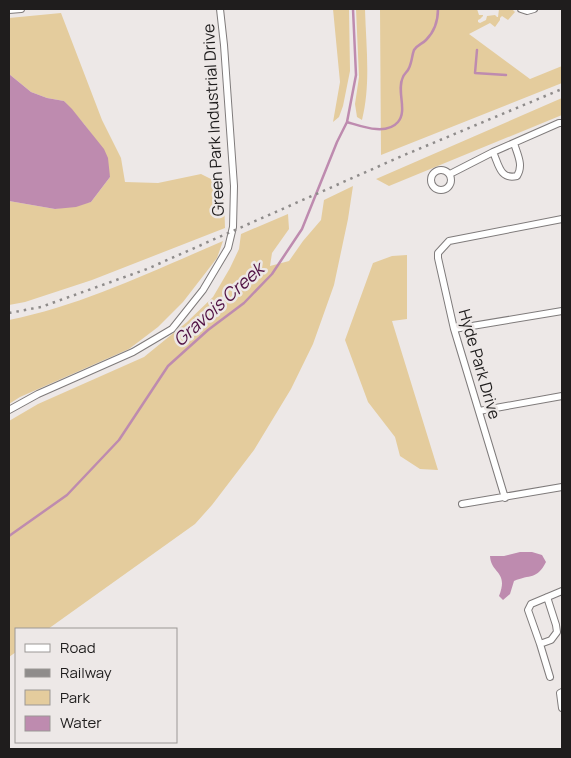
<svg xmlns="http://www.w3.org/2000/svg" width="571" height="758" font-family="Manrope,sans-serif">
<rect width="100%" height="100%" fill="#ede8e7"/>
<path fill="#e4cc9d" d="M333,9H349L350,71L343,106L339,117L333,122L340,82Z
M356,9H365C366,46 371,84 362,120L357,117L355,104L359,77Z
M380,9H477L479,15H483V16L480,19L478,20V22L480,23L486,20L487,16L495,15L497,17H498L499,9H512L515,12L508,20L502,16L500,18V20L495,27L490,23L469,34L530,79L562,66V83L381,155Z
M61,13L102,120L121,158L125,182L158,183L201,174L213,180L224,197L225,228L92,280L25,302L9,305V201L55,209L91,202L110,177L93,136L84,124L64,101L47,98L31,92L9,74V18Z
M562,98V115L389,186L376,179Z
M353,186L348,219L334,285L313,344L291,389L254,450L212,505L195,524L48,629H16V652L9,657V421L38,404L144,357L187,322L213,297L230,268L239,249L241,234L288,214L289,229L272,253L270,266L289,261L303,241L321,220L324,200Z
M223,241L217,258L183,302L158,327L129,349L20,397L9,404V320C83,305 153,271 223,241Z
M407,255V319L392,321L438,470L420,469L400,456L395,437L368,402L345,340L373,263L392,256Z"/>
<path fill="#be8baf" d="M9,74L31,92L47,98L64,101L72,109L104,149L108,158L110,177L91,202L76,207L55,209L9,201Z
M520,552H532L542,555L546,562C537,580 530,574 514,581L510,594L503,600L499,596C509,571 491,574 490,556H504Z"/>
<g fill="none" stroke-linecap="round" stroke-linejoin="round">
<path stroke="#be8baf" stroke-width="2.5" d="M477,50L475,73L506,75
M347,122C361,126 386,136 398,122C408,110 396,91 403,77C404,74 408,71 409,68C412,62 412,55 414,50C417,45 422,44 426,40C434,32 438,20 438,9
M9,536L67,495L119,440L168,366L208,330L244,303L272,274L302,229L337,142L347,122L356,75L353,9"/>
<defs>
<path id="street" d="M521,9L527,11L534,9
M9,10L21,9
M493,152C499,165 500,180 517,176C524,165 517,154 514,143
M431 180a10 10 0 1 1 20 0a10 10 0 1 1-20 0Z
M450,174L493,152L559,123H562
M454,329L562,311
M9,410L38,394L133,352L172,329L203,290L228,248L233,227L234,186L224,45L220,9
M479,411L562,396
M505,498L454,329L438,258V253L449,241L562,219
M462,504L562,487
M547,597L556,625L557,632L551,640L540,644L528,610L531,604L562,591
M540,644L550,677
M562,692L560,693L562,708"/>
</defs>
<use href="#street" stroke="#7f7b7b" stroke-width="8"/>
<use href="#street" stroke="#fff" stroke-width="6"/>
<path stroke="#8f8c8b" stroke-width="2.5" stroke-dasharray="2.5 5" stroke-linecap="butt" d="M9,313L41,307L147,269L402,156L562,89"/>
</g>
<g text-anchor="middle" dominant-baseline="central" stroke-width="5" stroke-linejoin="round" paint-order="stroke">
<g font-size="16" fill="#1f1d1d" stroke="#ede8e7">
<text transform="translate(213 120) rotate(-93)">Green Park Industrial Drive</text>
<text transform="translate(480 364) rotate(74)">Hyde Park Drive</text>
</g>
<g font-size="18" font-style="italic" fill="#511244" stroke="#ede8e7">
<text transform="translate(218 304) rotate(-42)">Gravois Creek</text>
</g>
</g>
<rect width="571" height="758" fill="none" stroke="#1f1d1d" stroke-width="20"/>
<rect x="15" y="628" width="162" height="115" fill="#ede8e7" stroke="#9b9796"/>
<rect x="25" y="644" width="25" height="8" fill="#ffffff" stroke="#9b9796"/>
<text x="60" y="653" font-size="15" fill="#1f1d1d">Road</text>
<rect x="25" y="669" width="25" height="8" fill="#8f8c8b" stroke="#9b9796"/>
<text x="60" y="678" font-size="15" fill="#1f1d1d">Railway</text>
<rect x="25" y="690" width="25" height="15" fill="#e4cc9d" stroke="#9b9796"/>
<text x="60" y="703" font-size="15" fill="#1f1d1d">Park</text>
<rect x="25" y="716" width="25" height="15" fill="#be8baf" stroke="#9b9796"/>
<text x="60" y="728" font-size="15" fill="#1f1d1d">Water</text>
</svg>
